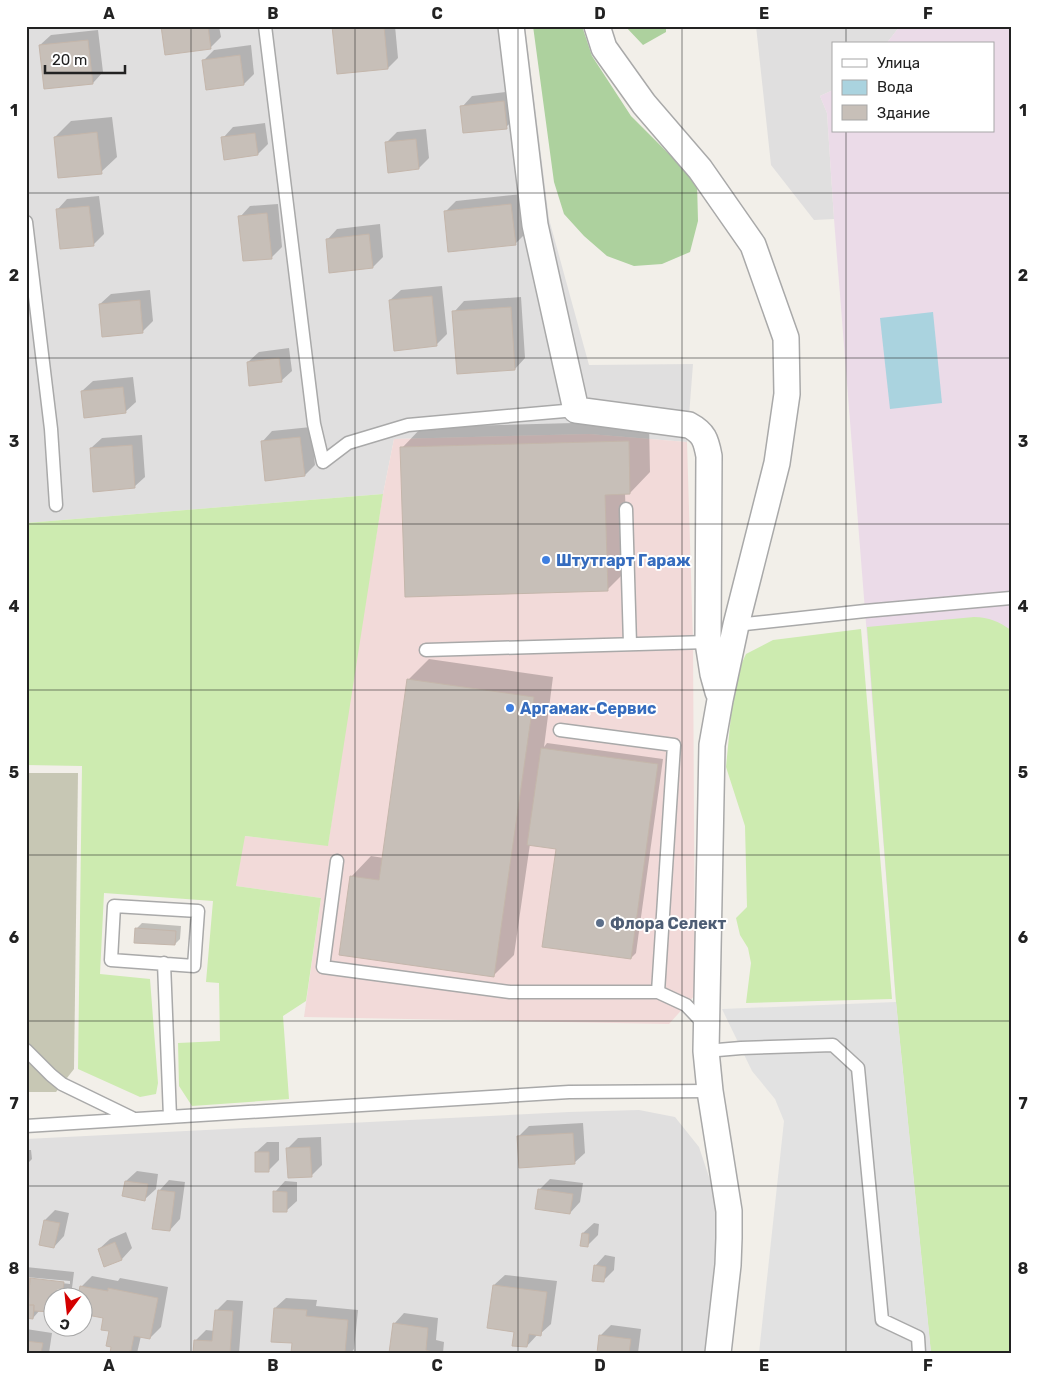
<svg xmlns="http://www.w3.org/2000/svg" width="1037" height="1379" font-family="Rubik,sans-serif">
<rect width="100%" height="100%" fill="#f2efe9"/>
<path fill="#e0dfdf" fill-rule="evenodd" d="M26,26H525L549,219L589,365L693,364L687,442L589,434L394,439L383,494L26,523Z
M756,26H900L886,44H833V90L820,96L827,113L834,219L814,220L771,165Z
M639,1110L675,1117L699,1147L720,1210L722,1241L708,1353H26V1139L569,1112ZM52,1296H82V1326H52Z"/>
<path fill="#f2dad9" d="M589,434L687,442L693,642L695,995L669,1024L304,1017L321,898L236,886L244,836L328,845L354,672L383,494L394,439Z"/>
<path fill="#ebdbe8" d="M900,26H1011V1353H931L896,1002L834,219L827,113L820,96L833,90V131H993V44H886Z"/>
<path fill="#c7c7b4" d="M26,773H78L74,1069L56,1092H26Z"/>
<path fill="#cdebb0" d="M383,494L328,846L245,836L236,886L321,898L306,1001L283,1016L289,1099L192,1106L179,1086L178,1043L220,1041L219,983L206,982L213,901L104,893L100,974L150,979L158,1083L156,1094L140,1097L78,1069L82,766L26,765V523Z
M974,617C989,617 999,622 1011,630V1353H931L896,1002L867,627Z
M861,629L892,999L746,1003L751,963L748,948L740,935L736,918L747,907L745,826L726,767L733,695L739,669L746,654L773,640Z"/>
<path fill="#add19e" d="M533,26H582L592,56L631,116L697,182L698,221L690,252L662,264L634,266L607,256L584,236L564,214L554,182Z
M625,26H666V32L643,45Z"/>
<path fill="#e2e2e2" d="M896,1002L931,1353H759L784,1121L775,1099L752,1071L722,1009Z"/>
<path fill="#aad3df" d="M933,312L942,403L890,409L880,318Z"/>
<path fill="#0003" d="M162,26H219L221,37L210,48Z
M334,26H395L398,58L388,68Z
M98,30L103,72L93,83L40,45L51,35Z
M251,45L254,74L244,84L204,60L214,50Z
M514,91L517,117L506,127L462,107L472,96Z
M112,117L117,157L101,172L55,137L71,121Z
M265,123L268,144L258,154L223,138L233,127Z
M426,129L429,158L419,168L387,142L397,132Z
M522,194L526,233L515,244L445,212L456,201Z
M99,196L104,234L93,245L57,210L67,199Z
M278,204L282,247L271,258L240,217L250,206Z
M380,224L383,257L373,267L327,240L337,229Z
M442,286L447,334L436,345L390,300L401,290Z
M150,290L153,321L142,332L100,304L111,294Z
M521,297L525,358L515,369L454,312L464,301Z
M289,348L292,371L281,381L248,362L259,352Z
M133,377L136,402L125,412L82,391L93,381Z
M649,421L650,472L630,493H625L628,569L607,590L402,448L422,427Z
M311,427L315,465L305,475L262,442L272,431Z
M142,435L145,477L134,487L91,448L102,438Z
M429,659L553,677L544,747L547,743L663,759L636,953L631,958L557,848L530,844L514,955L494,975L351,877L371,856L384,858L408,680Z
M142,923L181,926L180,939L175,944L137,928Z
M583,1123L585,1153L574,1163L518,1137L529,1126Z
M321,1137L322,1165L311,1176L288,1148L298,1138Z
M267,1142H279V1160L268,1171L256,1152Z
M26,1150H31L32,1159L26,1165Z
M137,1171L158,1174L156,1189L145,1199L124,1195L126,1181Z
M550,1179L583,1183L580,1202L570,1213L539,1190Z
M169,1180L185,1182L180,1219L170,1230L159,1191Z
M285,1181L297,1182V1201L286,1211L275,1192Z
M55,1210L69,1213L64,1236L54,1247L45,1220Z
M594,1223L599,1224L598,1235L587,1246L583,1233Z
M126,1232L132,1248L122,1259L105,1265L99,1249L110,1239Z
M605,1255L615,1257L614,1270L603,1281L595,1266Z
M26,1267L74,1272L71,1296H52V1311L40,1310L33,1318L26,1279L70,1284V1281L26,1277Z
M505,1275L557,1281L551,1324L540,1334H538L527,1346L515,1331L494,1285Z
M92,1276L118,1281L120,1278L168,1287L161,1327L150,1338L141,1336L137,1353H111L112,1346L110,1330L104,1317L82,1296H79L81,1287Z
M286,1298L317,1300L316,1306L358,1310L354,1349L351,1353H292L293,1342L275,1308Z
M227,1300L243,1301L239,1353H194L196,1340L206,1330L215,1331L217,1310Z
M404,1313L438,1318L436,1340L444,1342L443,1353H380H390L394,1324Z
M611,1325L641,1329L638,1353H598L600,1336Z
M26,1329L52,1333L49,1353H26Z"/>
<path fill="#c7bfb8" stroke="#c4b6ab" d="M161,26H208L211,49L165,55Z
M332,26H384L388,69L337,74Z
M88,40L93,84L44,89L39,45Z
M240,55L244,85L206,90L202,60Z
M504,101L507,129L463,133L460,106Z
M97,132L102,174L58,178L54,137Z
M255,133L258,155L224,160L221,137Z
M416,139L419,169L388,173L385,142Z
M511,204L516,245L448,252L444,211Z
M89,206L94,246L60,249L56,209Z
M267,213L272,259L243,261L238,216Z
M369,234L373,268L329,273L326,239Z
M432,296L437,346L394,351L389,300Z
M140,300L143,333L102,337L99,304Z
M511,307L515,370L457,374L452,311Z
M279,358L282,382L249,386L247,362Z
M123,387L126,413L84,418L81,391Z
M300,437L305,476L265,481L261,441Z
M629,441L630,494L605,495L608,591L405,597L400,447Z
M132,445L135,488L93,492L90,448Z
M407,679L534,697L494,977L339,955L350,876L379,880Z
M541,748L658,764L631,959L542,947L556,849L527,845Z
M135,928L176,931L175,945L134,943Z
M573,1133L575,1164L519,1168L517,1136Z
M310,1147L312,1177L288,1178L286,1148Z
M255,1152H269V1172H255Z
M125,1181L148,1184L145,1201L122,1196Z
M538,1189L573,1194L570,1214L535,1209Z
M158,1190L175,1192L170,1231L152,1229Z
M273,1191L287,1192V1212H273Z
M44,1220L60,1223L54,1248L39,1245Z
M582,1233L589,1234L588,1247L580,1246Z
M115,1242L122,1260L104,1267L98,1249Z
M594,1265L606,1267L604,1282L592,1281Z
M26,1278H30L28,1305H26Z
M30,1278L64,1282L62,1296H52V1312L34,1311V1305H28Z
M493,1285L547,1292L541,1336L529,1334L527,1347L512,1346L514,1332L487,1328Z
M80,1286L108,1291V1288L158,1298L150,1339L134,1336L131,1351H129V1353H110L111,1347L106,1346L109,1331L101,1330L103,1318L82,1314V1296H78Z
M26,1305H34L33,1319L26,1318Z
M274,1308L307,1310L306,1316L348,1320L345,1353H291L292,1343L271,1342Z
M215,1310L233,1311L230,1353H193L194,1340L212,1341Z
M393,1323L428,1328L426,1350L434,1353H389Z
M599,1335L631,1339L629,1353H597Z
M26,1341L43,1343L41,1353H26Z"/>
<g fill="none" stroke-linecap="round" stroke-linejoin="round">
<defs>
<path id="service" d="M265,26L314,424L323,462L348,443L408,425L576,410
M26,222L51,429L56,505
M626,509L630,644
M736,625L865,611L1011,598
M426,650L708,642
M560,730L674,745L658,992L686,1005L705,1025
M337,861L323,967L510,992H658
M114,906L198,911L194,966L111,960Z
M164,963L170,1117
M26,1050L51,1075L62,1084L132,1118
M706,1051L741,1048L833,1045L858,1068L882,1320L918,1337L919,1353
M26,1126L569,1092L710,1091"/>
<path id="minor" d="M511,26L535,225L576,410L689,425C704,433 706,440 709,456L708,642L713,674L718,692
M597,26L604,48L644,104L700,169L753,245L786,338L787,394L777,463L736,625L720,700L712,745L706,1051L710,1091L729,1211V1238L728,1265L718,1353"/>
</defs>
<use href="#service" stroke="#a9a9a9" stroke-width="15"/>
<use href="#minor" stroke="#a9a9a9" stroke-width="28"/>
<use href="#service" stroke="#fff" stroke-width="12"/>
<use href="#minor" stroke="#fff" stroke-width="25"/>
</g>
<path fill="none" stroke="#222" stroke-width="1" stroke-opacity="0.55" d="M191,26V1353M355,26V1353M518,26V1353M682,26V1353M846,26V44M846,131V1353M26,193H1011M26,358H1011M26,524H1011M26,690H1011M26,855H1011M26,1021H1011M26,1186H1011"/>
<g fill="#3f7fe0" stroke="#fff" stroke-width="2">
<circle cx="546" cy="560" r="5"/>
<circle cx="510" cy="708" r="5"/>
</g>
<circle fill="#5c6f8a" stroke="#fff" stroke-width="2" cx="600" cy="923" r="5"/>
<g text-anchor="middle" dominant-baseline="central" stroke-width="4" stroke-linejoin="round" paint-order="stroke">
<g font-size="16" font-weight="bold" fill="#366cbe" stroke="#fff" text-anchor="start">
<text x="556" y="560">Штутгарт Гараж</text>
<text x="520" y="708">Аргамак-Сервис</text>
</g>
<g font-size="16" font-weight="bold" fill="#4e5e75" stroke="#fff" text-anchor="start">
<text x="610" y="923">Флора Селект</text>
</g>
</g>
<rect width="1037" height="1379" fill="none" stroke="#ffffff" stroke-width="55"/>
<rect x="832" y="42" width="162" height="90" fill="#ffffff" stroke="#a7a7a7"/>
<rect x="842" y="59" width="25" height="8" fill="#ffffff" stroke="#a7a7a7"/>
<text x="877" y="68" font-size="15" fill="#222222">Улица</text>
<rect x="842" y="80" width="25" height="15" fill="#aad3df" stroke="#a7a7a7"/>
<text x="877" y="92" font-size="15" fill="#222222">Вода</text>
<rect x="842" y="105" width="25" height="15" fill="#c7bfb8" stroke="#a7a7a7"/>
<text x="877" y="118" font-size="15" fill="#222222">Здание</text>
<g transform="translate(68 1312) rotate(195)"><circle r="24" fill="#ffffff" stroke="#a7a7a7"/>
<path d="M0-4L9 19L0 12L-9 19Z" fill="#d40000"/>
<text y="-8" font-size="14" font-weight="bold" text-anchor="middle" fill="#222222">С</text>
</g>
<path d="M45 65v8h80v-8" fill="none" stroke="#222222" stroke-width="2.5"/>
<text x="52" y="65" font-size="15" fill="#222222" stroke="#ffffff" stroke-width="4" paint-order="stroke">20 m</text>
<rect x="28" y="28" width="982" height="1324" fill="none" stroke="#222" stroke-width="2"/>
<g font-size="16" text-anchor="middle" font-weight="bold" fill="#222">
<text x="109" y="19">A</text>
<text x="273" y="19">B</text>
<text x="437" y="19">C</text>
<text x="600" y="19">D</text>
<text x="764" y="19">E</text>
<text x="928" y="19">F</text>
<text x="14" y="116">1</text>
<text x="1023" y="116">1</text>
<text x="14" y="281">2</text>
<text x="1023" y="281">2</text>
<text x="14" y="447">3</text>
<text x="1023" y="447">3</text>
<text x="14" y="612">4</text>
<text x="1023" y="612">4</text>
<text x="14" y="778">5</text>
<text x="1023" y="778">5</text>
<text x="14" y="943">6</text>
<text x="1023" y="943">6</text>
<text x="14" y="1109">7</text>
<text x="1023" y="1109">7</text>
<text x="14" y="1274">8</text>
<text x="1023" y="1274">8</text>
<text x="109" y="1371">A</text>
<text x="273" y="1371">B</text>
<text x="437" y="1371">C</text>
<text x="600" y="1371">D</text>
<text x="764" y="1371">E</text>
<text x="928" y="1371">F</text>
</g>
</svg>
